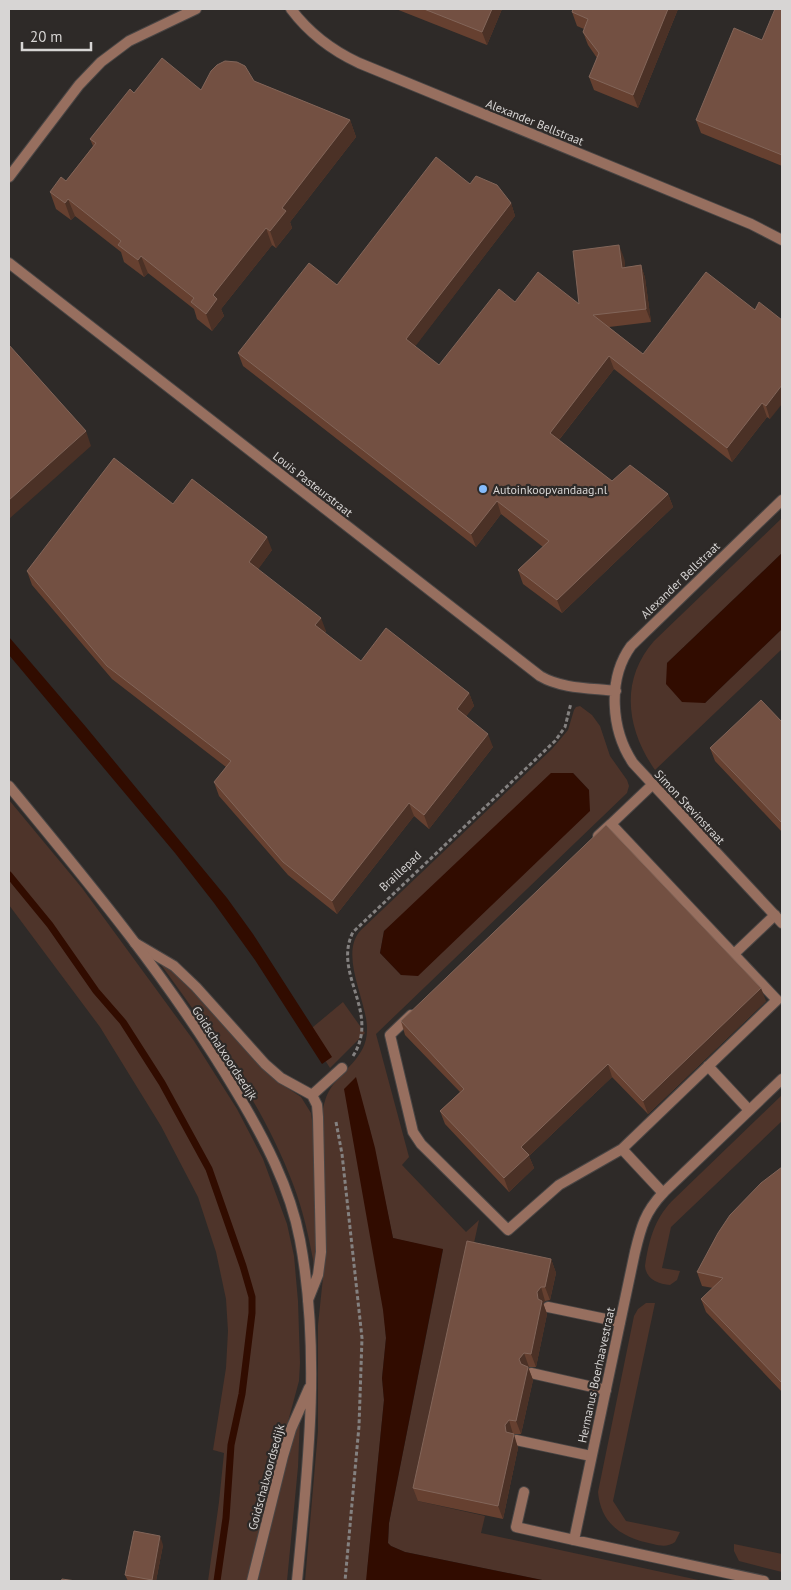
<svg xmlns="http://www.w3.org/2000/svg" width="791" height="1590" font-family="'PT Sans',sans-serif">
<rect width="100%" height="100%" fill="#2e2a28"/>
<path fill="#4e342a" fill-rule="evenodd" d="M782,518V553L667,663L705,703L782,629V649L655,770C627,730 619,681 654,641Z
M580,706L592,715L600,726L610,756L627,780L629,786L627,793L376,1034L409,1157L402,1165L466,1232L479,1220L418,1501L485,1516L481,1533L703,1581H547L405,1552L391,1546L388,1543L389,1523L443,1250L393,1238L369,1125L386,1338L382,1378L384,1400L367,1572L411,1581H305L318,1431V1325L324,1268L322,1113C324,1105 325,1098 329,1091C341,1070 367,1058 367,1030C368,1002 338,954 361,930L552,749L568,730L574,710L576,707ZM573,773L589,790L401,975L380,953L384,931Z
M9,800L82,888L194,1041L237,1109L263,1159L287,1224L294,1256L298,1301L300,1363L299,1381L277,1462L248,1581H208L219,1502L224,1453L213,1450L226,1368L228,1331L226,1299L216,1252L198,1197L161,1126L100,1027L9,905Z
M164,964L190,988L257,1062L280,1083L301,1097L311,1113L313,1127L317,1245L316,1265H314C309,1237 303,1210 293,1184C263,1104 211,1034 162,966Z
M343,1002L365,1033L330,1068L307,1032Z
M782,1095V1121L671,1227L662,1268L680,1271L677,1280L670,1285C658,1284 646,1279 645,1266C649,1240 654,1220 672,1201Z
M646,1303H655L613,1501L626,1521L680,1532L675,1542C668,1547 661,1546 653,1544C623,1538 601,1525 598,1492L634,1316L638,1309Z
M300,1418L298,1467L287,1581H258L294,1432Z
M734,1544L782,1554V1572L739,1561L734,1551Z"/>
<path fill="#310c00" d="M782,553V629L705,703L682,702L666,684L667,663Z
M9,637L86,727L227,898L253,934L332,1057L322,1064L255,960L214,903L175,853L9,655Z
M551,773H573L589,790L590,811L418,976L401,975L380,953L384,931Z
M356,1077L375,1148L393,1238L443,1249L389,1523L388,1543L391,1546L405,1552L547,1581H366L384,1400L382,1378L386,1338L383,1310L344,1089Z"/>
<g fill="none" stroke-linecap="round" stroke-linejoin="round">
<path stroke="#310c00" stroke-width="7" d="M9,875L50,925L96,991L123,1022L162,1083L209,1169L243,1266L252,1297V1313L242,1394L231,1445L226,1518L217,1581"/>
<defs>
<path id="service" d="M652,785L611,824L777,1000L622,1149L663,1193
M598,836L611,824
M135,943L174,966L196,987L265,1064L281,1078L312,1095L317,1105L318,1117L321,1252L318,1275L308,1300
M734,954L775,915
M411,1015L390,1035L413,1132L421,1144L508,1230L559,1185L622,1149
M708,1066L749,1110
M312,1095L342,1068
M548,1307L620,1322
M531,1373L606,1390
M516,1440L591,1456
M524,1492L516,1527L574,1540"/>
<path id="minor" d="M291,9C309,33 331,50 359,63L751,224L782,240
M9,177L79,85L101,62L129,41L196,9
M9,263L540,676C562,689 591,688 616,691
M782,500L631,646C607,679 611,730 633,763L782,923
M9,786C90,884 172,983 237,1093C264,1138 290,1187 300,1240C321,1352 308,1468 297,1581
M252,1581L283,1456L291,1429L309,1388
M764,1581L574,1540L635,1252C641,1227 645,1212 663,1193L782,1079"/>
</defs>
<use href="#service" stroke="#494544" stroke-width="12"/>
<use href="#minor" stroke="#494544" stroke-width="12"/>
<path stroke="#848180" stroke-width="3" stroke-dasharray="4 2.5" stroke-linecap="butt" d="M353,1056C381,1012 332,974 353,932L555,741L565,727L571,703
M336,1122L342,1154L362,1338L359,1426L345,1581"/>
<use href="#service" stroke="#976f5f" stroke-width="10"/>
<use href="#minor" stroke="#976f5f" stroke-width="10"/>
</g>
<path fill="#664030" d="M396,9H502L487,45Z
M573,9H678L638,108L594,90L589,77L597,58L588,45L583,32L584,29L577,26L572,12Z
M782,9V166L701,133L696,120L762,40Z
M254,81L350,120L356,137L290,222L292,228L276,248L272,245L221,309L224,316L212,331L197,319L194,309L148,273L144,277L124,262L121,252L75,216L71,220L56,209L50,192L66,181L93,146L90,139L134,93L201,90Z
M470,184L511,203L515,216L415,346L439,365L515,302L579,304L624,258L625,267L641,265L645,278L651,322L609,327L643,354L755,310L770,419L767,417L732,462L614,369L559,440L612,481L668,494L673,507L562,613L523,584L518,570L543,547L501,514L476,547L243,366L238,353L337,285Z
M173,504L272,550L258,569L326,631L325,633L361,661L469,693L474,706L466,716L493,747L429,829L414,816L337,914L288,875L219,796L214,782L226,767L112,679L32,585L27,571Z
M782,722V832L715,761L710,748Z
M766,1001L648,1114L612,1077L529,1156L534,1168L509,1192L445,1124L440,1111L460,1092L405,1035L401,1021Z
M782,1167V1392L706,1312L701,1299L713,1288L702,1286L697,1272Z
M551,1259L556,1273L550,1300L545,1301L543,1303L547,1314L536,1367H528L533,1380L521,1434H513L518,1448L503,1519L418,1501L413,1488Z
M163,1545L156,1581H128L125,1575Z"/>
<path fill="#4b3126" d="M492,9H502L487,45L482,32Z
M668,9H678L638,108L633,95Z
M350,120L356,137L290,222L292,228L276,248L270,231L282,208Z
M68,199L75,216L71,220L65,203Z
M511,203L515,216L411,352L406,339Z
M266,228L272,245L221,309L224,316L212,331L206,314L213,295Z
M619,245L624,258L627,281L622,268Z
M141,256L148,273L144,277L138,260Z
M641,265L645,278L651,322L646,309Z
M609,356L614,369L554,446L550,433Z
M782,385V404L770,419L766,406Z
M762,403L767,417L732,462L727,448Z
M86,431L91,446L9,519V500Z
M668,494L673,507L562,613L557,600Z
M497,501L501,514L476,547L471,534Z
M267,537L272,550L254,575L249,562Z
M321,618L326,631L320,638L315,625Z
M469,693L474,706L462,722L457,709Z
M488,734L493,747L429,829L424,815Z
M409,803L414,816L337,914L332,901Z
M761,988L766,1001L648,1114L643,1101Z
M608,1064L612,1077L529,1156L534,1168L509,1192L504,1178L521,1147Z
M551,1259L556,1273L550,1300L545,1287Z
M541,1287L545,1301L543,1303L547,1314L536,1367L531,1354L537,1292Z
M524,1353L529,1367L524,1372L528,1367L533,1380L521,1434L516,1421L519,1359Z
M509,1420L513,1434L509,1438L506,1432L505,1425Z
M514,1434L518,1448L503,1519L498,1506Z
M160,1536L163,1545L156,1581H152V1580Z"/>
<path fill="#735042" stroke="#826559" d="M424,9H492L482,32Z
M573,9H668L633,95L589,77L599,53L583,32L588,19L572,12Z
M775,9H782V155L696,120L734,28L762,40Z
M162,58L201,90L211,71L217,65L225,61L237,62L245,66L254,81L350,120L282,208L286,211L270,231L266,228L213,295L217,299L206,314L191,302L194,298L141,256L138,260L118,245L121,241L68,199L65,203L50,192L61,177L66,181L96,143L90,139L130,89L134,93Z
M436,157L470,184L476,176L497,185L511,203L406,339L439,365L499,289L515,302L538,272L579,304L573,251L619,245L622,268L641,265L646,309L593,315L643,354L706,272L755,310L759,302L782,320V385L766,406L762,403L727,448L609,356L550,433L612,481L630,465L668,494L557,600L518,570L549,541L497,501L471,534L238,353L309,263L337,285Z
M9,345L86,431L9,500Z
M114,458L173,504L192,479L267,537L249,562L321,618L315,625L361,661L386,628L469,693L457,709L488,734L424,815L409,803L332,901L283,862L214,782L231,761L107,666L27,571Z
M761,700L782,722V823L710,748Z
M606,825L761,988L643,1101L608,1064L521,1147L529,1155L504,1178L440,1111L464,1089L401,1021Z
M782,1167V1383L701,1299L723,1278L697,1272L718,1233L730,1215L761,1183Z
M467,1241L551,1259L545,1287H541L537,1292L538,1299L542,1301L531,1354L524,1353L519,1359L521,1364L528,1367L516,1421L509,1420L505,1425L506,1432L514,1434L498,1506L413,1488Z
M134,1531L160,1536L152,1580L125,1575Z
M62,1579L76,1581H61Z"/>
<circle fill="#85bbfb" stroke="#2e2a28" stroke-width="2" cx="483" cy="489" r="5"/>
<g text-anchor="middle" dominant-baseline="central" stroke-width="4.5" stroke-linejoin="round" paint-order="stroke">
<g font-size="12" fill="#d7d5d4" stroke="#2e2a28">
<text transform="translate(535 122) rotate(22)">Alexander Bellstraat</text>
<text transform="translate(313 484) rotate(38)">Louis Pasteurstraat</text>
<text transform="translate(680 580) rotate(-44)">Alexander Bellstraat</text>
<text transform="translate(690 807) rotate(47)">Simon Stevinstraat</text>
<text transform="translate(400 871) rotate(-43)">Braillepad</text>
<text transform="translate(225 1053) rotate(57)">Goidschalxoordsedijk</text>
<text transform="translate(596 1375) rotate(-78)">Hermanus Boerhaavestraat</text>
<text transform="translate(266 1477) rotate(-75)">Goidschalxoordsedijk</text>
</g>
<g font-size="12" fill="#d7d5d4" stroke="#2e2a28" text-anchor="start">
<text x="493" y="489">Autoinkoopvandaag.nl</text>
</g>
</g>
<rect width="791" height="1590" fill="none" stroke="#d7d5d4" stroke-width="20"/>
<path d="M22 42v8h69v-8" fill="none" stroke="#d7d5d4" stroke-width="2.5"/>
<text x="30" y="42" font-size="15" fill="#d7d5d4" stroke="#2e2a28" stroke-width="4" paint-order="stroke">20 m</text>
</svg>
